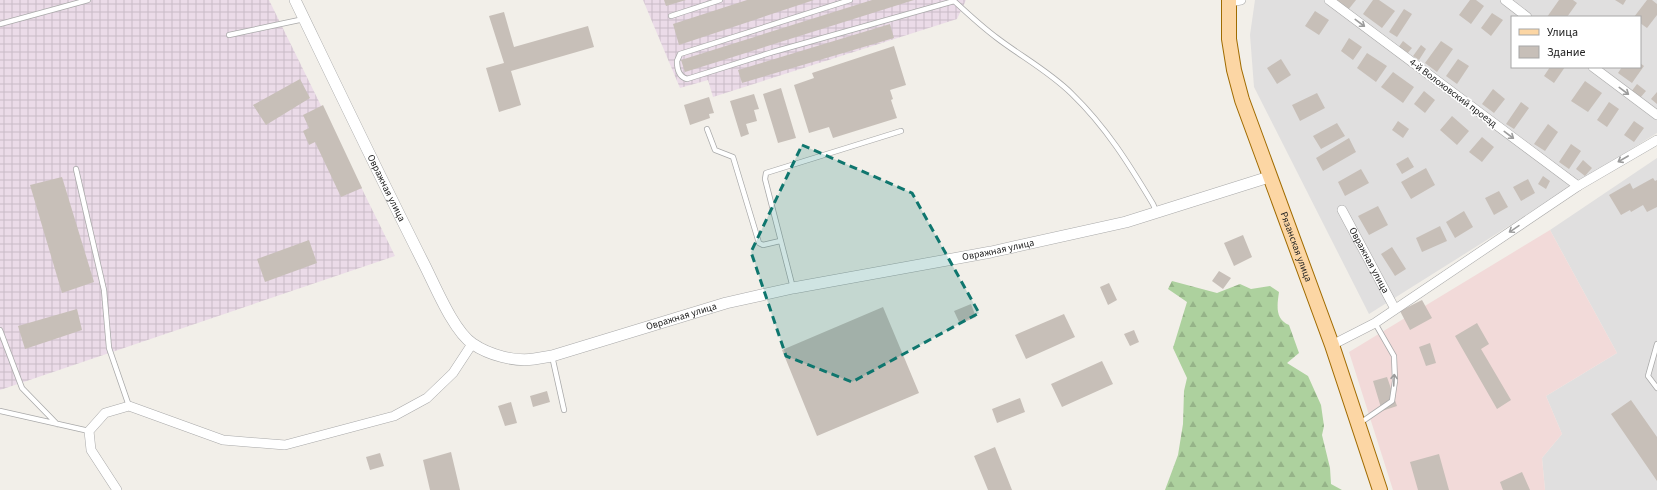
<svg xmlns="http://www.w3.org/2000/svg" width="1657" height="490" font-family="'Source Sans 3',sans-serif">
<defs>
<pattern id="industrial-grid" width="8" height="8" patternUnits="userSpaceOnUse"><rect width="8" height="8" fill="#ebdbe8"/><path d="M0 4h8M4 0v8" fill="none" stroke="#c9bcc7"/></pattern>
<pattern id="forest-firs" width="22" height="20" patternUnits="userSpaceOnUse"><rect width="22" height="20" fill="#add19e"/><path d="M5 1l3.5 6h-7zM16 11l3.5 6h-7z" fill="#95b388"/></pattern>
</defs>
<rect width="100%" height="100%" fill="#f2efe9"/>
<path fill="#e0dfdf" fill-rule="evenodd" d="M1255,0H1657V133L1369,314L1254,87L1250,35ZM1512,17H1640V67H1512Z
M1657,158V490H1545L1542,458L1562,434L1546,396L1617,353L1550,230Z"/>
<path fill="#f2dad9" d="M1550,230L1617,353L1546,396L1562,434L1542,458L1545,490H1393L1349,352Z"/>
<path fill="url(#industrial-grid)" d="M0,0H269L395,256L0,390Z
M643,0H966L957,19L713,97L708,80L680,88Z"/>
<path fill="url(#forest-firs)" d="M1172,281L1217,293L1240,284L1251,289L1270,286L1279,292C1277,306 1275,319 1289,325L1299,353L1287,363L1308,376L1321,405L1324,426L1322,435L1330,468L1331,484L1342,490H1165L1178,455L1183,424L1184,391L1187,378L1173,348L1187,302L1168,289Z"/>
<path fill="#c7bfb8" d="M664,0H686L666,6Z
M747,0H814L679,45L673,24Z
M872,0H914L685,72L681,60Z
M1334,0H1356L1348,10Z
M1373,0H1379L1395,11L1382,28L1363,14Z
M1470,0H1476L1484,6L1471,24L1459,15Z
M1559,0H1573L1577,3L1567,17H1547Z
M1615,0H1626L1623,5Z
M1647,0H1652L1657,4V15L1647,28L1640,23V17H1634Z
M1404,9L1412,14L1397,37L1389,32Z
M1315,11L1329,20L1319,35L1305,26Z
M504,12L514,47L588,26L594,47L511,71L521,105L499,112L486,68L504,63L489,16Z
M1492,13L1503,20L1491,36L1481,28Z
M890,24L894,38L742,83L738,70Z
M1349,38L1362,47L1353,60L1341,51Z
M1403,41L1412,48L1406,55L1398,48Z
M1441,41L1453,49L1437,72L1425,63Z
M1421,45L1426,49L1419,60L1413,56Z
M894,46L906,85L890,90L893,99L891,100L897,118L833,138L829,127L809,133L794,85L814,78L812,73Z
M1367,53L1387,66L1376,82L1357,68Z
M1281,59L1291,75L1277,84L1267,68Z
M1458,59L1469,66L1457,84L1446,76Z
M1640,63L1644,66L1632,83L1618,73L1622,67H1640Z
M1550,67H1565L1554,83L1544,76Z
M1393,72L1414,87L1403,103L1381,87Z
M300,79L310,98L266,125L253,105Z
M1585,81L1602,93L1588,112L1571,101Z
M1637,84L1646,91L1640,98L1631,92Z
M781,88L796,138L778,143L763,94Z
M1493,89L1505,99L1494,113L1482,104Z
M1424,91L1435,100L1425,113L1414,104Z
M1657,92V104L1651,99Z
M1317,93L1325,108L1300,121L1292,105Z
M754,94L759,109L754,110L757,121L746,124L749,134L741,137L730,101Z
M709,97L714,113L709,114L710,118L690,125L684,105Z
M1521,102L1529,108L1514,129L1506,124Z
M1609,102L1619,109L1607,127L1597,120Z
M323,105L362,188L341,197L315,142L309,145L303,131L309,128L303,115Z
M1452,116L1469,131L1457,145L1440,130Z
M1398,121L1409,129L1403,138L1392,130Z
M1634,121L1644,128L1634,142L1624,135Z
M1337,123L1345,136L1321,149L1313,136Z
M1548,124L1558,132L1545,151L1534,144Z
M1482,137L1494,147L1482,162L1469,152Z
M1349,138L1356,152L1323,171L1316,158Z
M1571,144L1581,151L1569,169L1559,162Z
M1408,157L1414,167L1402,174L1396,164Z
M1583,160L1592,168L1585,176L1576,169Z
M1426,168L1435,185L1411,199L1401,182Z
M1361,169L1369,183L1345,196L1338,182Z
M1543,176L1550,181L1546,189L1538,184Z
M62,177L94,282L62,293L30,185Z
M1653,178L1655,181L1657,180V207L1647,212L1643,205L1631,212L1630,210L1621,215L1609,195L1630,183L1633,189Z
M1528,179L1535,193L1521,201L1513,187Z
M1499,191L1508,207L1494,215L1485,198Z
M1378,206L1388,225L1369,235L1358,216Z
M1464,211L1473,227L1455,238L1446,222Z
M1440,226L1447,241L1422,252L1416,238Z
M1243,235L1252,257L1234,266L1224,243Z
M309,240L317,263L265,282L257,259Z
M1392,247L1406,269L1395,276L1381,254Z
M1219,271L1231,278L1223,289L1212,281Z
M1109,283L1117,300L1108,305L1100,287Z
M1422,300L1432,318L1410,330L1400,311Z
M971,304L976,317L960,324L954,311Z
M883,307L919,393L817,436L782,350Z
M77,309L82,330L25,349L18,326Z
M1064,314L1075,337L1026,359L1015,335Z
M1477,323L1489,344L1481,349L1511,400L1497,409L1455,336Z
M1134,330L1139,342L1130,346L1124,334Z
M1430,343L1436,363L1426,366L1419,347Z
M1102,361L1113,384L1062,407L1051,384Z
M1387,377L1397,406L1382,411L1373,381Z
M547,391L550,402L533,407L530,396Z
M1020,398L1025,412L997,423L992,409Z
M1631,400L1657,437V481L1611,414Z
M511,402L517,423L505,426L498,406Z
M995,447L1012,490H988L974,456Z
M451,452L460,490H430L423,460Z
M380,453L384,466L370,470L366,457Z
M1439,454L1449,490H1418L1410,462Z
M1522,472L1530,490H1503L1500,482Z"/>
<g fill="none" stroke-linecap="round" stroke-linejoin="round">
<defs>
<path id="service" d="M850,0L680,54L677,61C677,69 679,77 687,79L773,52L954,1
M953,0C967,13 982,27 997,38C1022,57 1050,72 1072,94C1106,127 1129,164 1153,204L1156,211
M671,16L720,0
M0,24L88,0
M229,35L304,19
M707,129L715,150L733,157L759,243L763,245L780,241
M76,169L104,290L109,348L129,406
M793,288L765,179L766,173L901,131
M0,330L22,388L57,424
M1657,344L1648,376L1657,388
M552,356L564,410
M0,411L89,431
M1360,423L1392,401L1395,381L1394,356L1375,323"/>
<g id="minor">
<path d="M1329,0L1578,186"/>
<path d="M1505,0L1527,17"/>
<path d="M1229,2L1241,0"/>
<path d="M1593,67L1657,115"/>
<path id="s1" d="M1342,210L1395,309"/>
<path d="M1332,345L1375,323L1578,186L1657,140"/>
<path d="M117,490L91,450L89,431L105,413L129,406L223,440L285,445L394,416L427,398L453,373L472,344"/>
</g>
<g id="tertiary">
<path id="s2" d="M295,0C337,87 379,175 423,262C434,283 453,331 473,344C489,355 515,362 534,359C540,358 546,357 552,356L726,303L793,288L991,252L1126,222L1269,177"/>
</g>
<g id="primary">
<path id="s3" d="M1229,0V39L1234,70L1242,100L1332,345L1380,490"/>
</g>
</defs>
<use href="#service" stroke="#a9a9a9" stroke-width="6"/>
<use href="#minor" stroke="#a9a9a9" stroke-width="10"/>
<use href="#tertiary" stroke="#a9a9a9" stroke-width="12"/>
<use href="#primary" stroke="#a06b00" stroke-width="16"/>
<use href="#service" stroke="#fff" stroke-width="4.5"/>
<use href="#minor" stroke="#fff" stroke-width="9"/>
<use href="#tertiary" stroke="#fff" stroke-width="11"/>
<use href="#primary" stroke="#fcd6a4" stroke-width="14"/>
</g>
<defs><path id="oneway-shaft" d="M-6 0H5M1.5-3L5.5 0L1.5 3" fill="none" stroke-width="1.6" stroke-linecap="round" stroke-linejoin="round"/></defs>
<g stroke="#9c9c9c">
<use href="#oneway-shaft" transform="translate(1360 23) rotate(37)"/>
<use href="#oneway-shaft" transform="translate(1624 91) rotate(37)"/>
<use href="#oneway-shaft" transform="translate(1509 135) rotate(37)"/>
<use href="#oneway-shaft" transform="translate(1623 159) rotate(150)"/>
<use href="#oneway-shaft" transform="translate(1514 229) rotate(146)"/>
<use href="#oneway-shaft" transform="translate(1394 380) rotate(-87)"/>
</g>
<path fill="#0f766e" fill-opacity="0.2" stroke="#0f766e" stroke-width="3" stroke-dasharray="8 5" stroke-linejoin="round" d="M802,145L912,193L979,313L852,382L786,356L751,252Z"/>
<g text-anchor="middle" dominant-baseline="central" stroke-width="3.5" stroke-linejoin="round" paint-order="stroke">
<g font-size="10" fill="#222" stroke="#fff">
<text transform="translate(1453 93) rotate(37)">4-й Волоховский проезд</text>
<text stroke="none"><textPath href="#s2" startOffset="209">Овражная улица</textPath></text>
<text stroke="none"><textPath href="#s3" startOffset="258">Рязанская улица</textPath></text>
<text stroke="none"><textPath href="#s2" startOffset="930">Овражная улица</textPath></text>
<text stroke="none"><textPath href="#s1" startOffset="57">Овражная улица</textPath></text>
<text stroke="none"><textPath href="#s2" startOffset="606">Овражная улица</textPath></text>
</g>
</g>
<rect x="1511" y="16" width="130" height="52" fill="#ffffff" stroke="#a7a7a7"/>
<rect x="1519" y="29" width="20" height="6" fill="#fcd6a4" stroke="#a7a7a7"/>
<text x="1547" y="36" font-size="12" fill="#222222">Улица</text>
<rect x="1519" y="46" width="20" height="12" fill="#c7bfb8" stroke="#a7a7a7"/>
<text x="1547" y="56" font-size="12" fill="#222222">Здание</text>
</svg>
